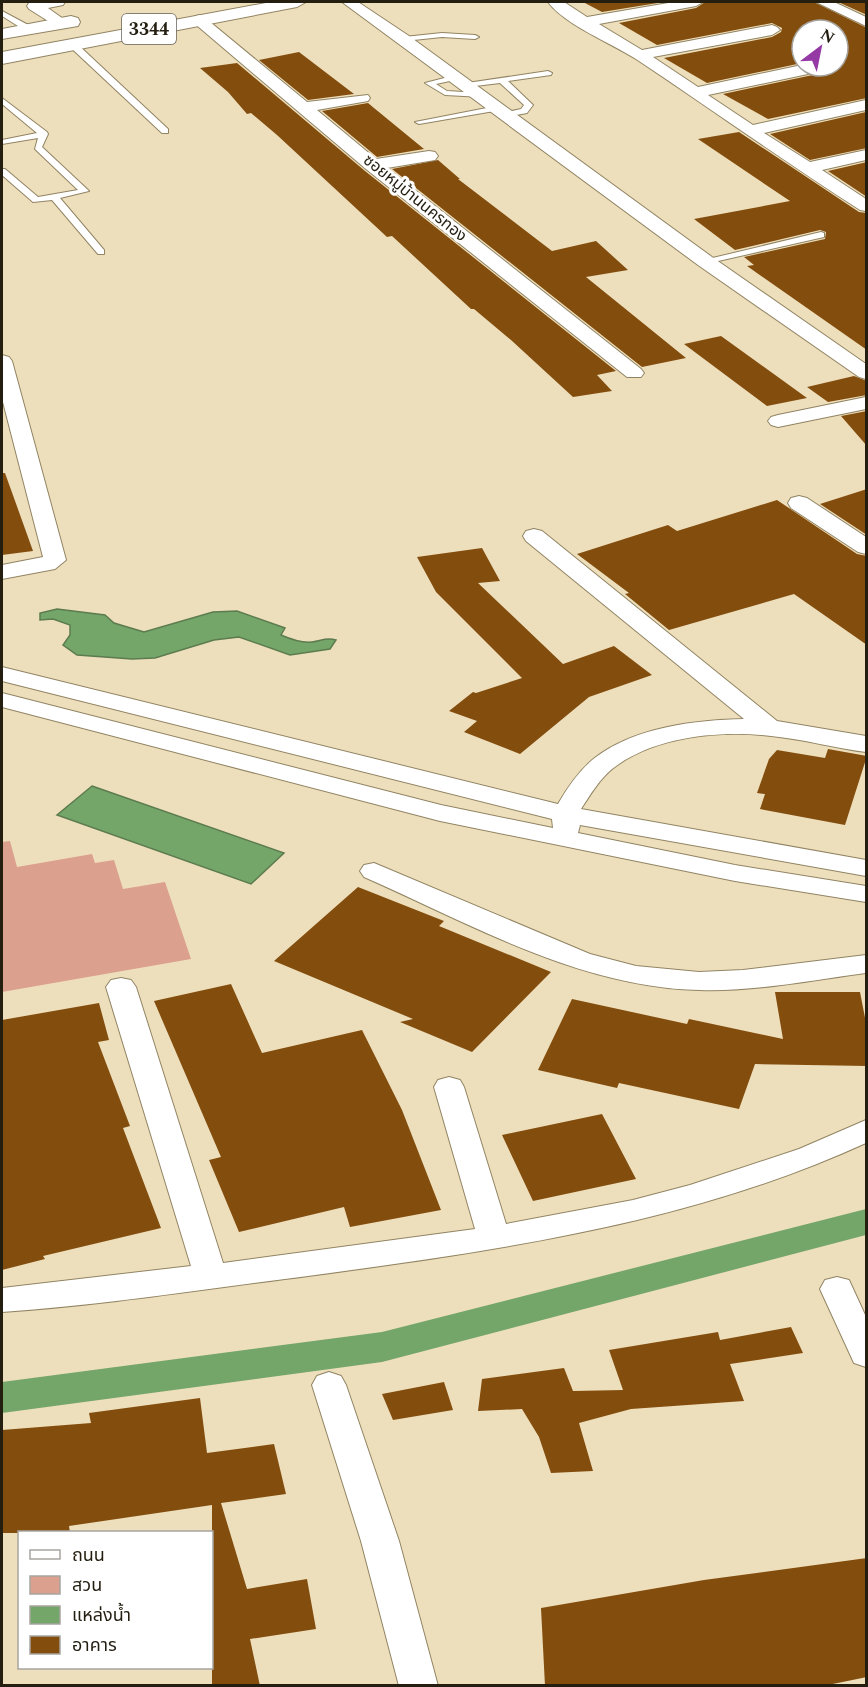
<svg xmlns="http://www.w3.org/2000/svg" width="868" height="1687" font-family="Spectral,'Noto Sans Thai',serif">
<rect width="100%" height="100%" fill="#eedfbc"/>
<path fill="#dba08e" d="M10,841L17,867L92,854L95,863L114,860L123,889L165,882L191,959L2,992V842Z"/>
<path fill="#74a569" stroke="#5c7c4f" stroke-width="1.5" d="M57,609L105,615L114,623L144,632L213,612L237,611L285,628L281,635C290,639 302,643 312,642C322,641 325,637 336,640L330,649L290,655L239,637L214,640L155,658L132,659L77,655L63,645L70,635V625L53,619L40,620V613Z
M92,786L284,853L251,884L57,815Z"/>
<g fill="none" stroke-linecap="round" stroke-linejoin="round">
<path fill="#74a569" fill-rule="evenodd" d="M866,1209V1235L382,1362L2,1413V1382L382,1332Z"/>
</g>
<path fill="#834d0e" d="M583,2H664L602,12Z
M705,2H814L867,28V98L768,119L723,94L822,73L832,66H838V30H802V63L707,83L664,58L772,37L781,32L782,28L772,23L657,45L619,23L696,8Z
M838,2H867V15Z
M299,52L354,94L308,100L259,60Z
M237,63L365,171L616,371L597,375L612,391L573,397L511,340L474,309H471L392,236L387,237L277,135L251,113L247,114L228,92L200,68Z
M368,103L374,108L424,149L377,157L322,111Z
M866,112L867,148L810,160L770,134Z
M739,132L859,212L867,213V350L747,266L754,265L744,257L825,239L826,232L820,230L735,250L694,219L790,201L698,139Z
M438,160L460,179H458L552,251L596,241L628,270L586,277L686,358L642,367L392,169Z
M867,162V197L828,171Z
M721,336L807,398L767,406L684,344Z
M854,376L867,381V395L828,402L807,387Z
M867,411V446L841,416Z
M2,473H5L33,551L2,555Z
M867,489V535L820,504Z
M777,500L857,554L867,556V645L794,594L669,630L625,594L629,593L577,554L668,525L677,531Z
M482,548L500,581L478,583L563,664L614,646L652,675L589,697L520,754L464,732L477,721L449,711L473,692L476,693L522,678L436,592L417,557Z
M828,749L867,756L845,825L760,809L765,794L757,793L769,759L777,750L825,758Z
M358,887L444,921L439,926L551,972L472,1052L400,1022L413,1019L274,961Z
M231,984L262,1053L362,1030L402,1110L441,1210L350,1227L344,1207L239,1232L209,1160L221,1157L154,1001Z
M775,992H860L867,1028V1066L755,1064L739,1109L619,1083L617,1088L538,1070L572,999L687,1024L689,1019L783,1039Z
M99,1003L109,1040L98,1042L130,1126L123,1128L161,1228L43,1256L45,1259L2,1270V1020Z
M602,1114L636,1179L533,1201L502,1135Z
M791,1327L803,1353L730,1364L744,1401L631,1409L579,1423L593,1471L551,1473L539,1437L522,1409L478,1411L482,1379L564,1368L573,1391L623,1390L609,1350L718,1332L720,1340Z
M444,1382L453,1410L393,1420L382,1394Z
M200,1398L207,1453L274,1444L286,1494L221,1503L247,1589L307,1579L316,1629L250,1639L260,1686H212V1505L69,1526L70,1533H2V1430L91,1423L89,1413Z
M867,1558V1677L823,1686H545L541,1608L704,1580Z"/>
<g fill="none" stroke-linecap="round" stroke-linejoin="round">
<defs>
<path id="service" d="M2,11L32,27L33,29L26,31L2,16Z
M442,33L475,35L479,37L475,39L442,37L404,41L400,39L404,37Z
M69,42H75L168,129V133H162L69,46Z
M548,71L552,73L551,75L508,81L533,105L527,113L506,117L502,115L503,113L521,109L524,105L500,83L467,87L463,85L467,83Z
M456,75L460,77L459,79L436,84L447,91L480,93H483V97L445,95L425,83Z
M2,98L47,132L48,134L42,147L89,191L60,198L104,250V254H98L52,200L33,202L2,175V169H5L38,197L78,190L35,149L38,138L2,144V140L37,133L2,104Z
M497,106H500V110L419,124L415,122Z
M821,232L824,233V237L705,264L700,261Z"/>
<path id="minor" d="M34,2H65L63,5L48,8L69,23L66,26H56L29,9L27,6L29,3Z
M342,2H358L409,36L712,257L866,364V379L859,377L698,265Z
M548,2H564L587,17L674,2H703L696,6L599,24L642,50L772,25L777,27L780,30L772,35L653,57L698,87L802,65L830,66L822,71L708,95L753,125L866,100V110L764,133L810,162L866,150V160L822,170L866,199V211L860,210C784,161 711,109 636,59C611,43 565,25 548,2Z
M816,2H834L866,17V26Z
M199,15L204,17L307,102L368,95L370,98L368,101L317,110L376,159L429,151L435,152L438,156L435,160L387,168L641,369L644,373L641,377H627L366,169L194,23L191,20L194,17Z
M2,355L9,357L12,361L66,560L55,569L2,579V565L43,557L2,398Z
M866,397V409L778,427L771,425L768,421L771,417L778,415Z
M799,496L807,498L866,537V554L858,552L791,508L788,503L791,498Z
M534,529L542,531L777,721L866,736V752C834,748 803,739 771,736C720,730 654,736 612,769C599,780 590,795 581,809L866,860V876L580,825L578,833L735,865L866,886V902L735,881L440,821L2,707V693L441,805L553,828L552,819L2,681V667L558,804C568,787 580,769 596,757C636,727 695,720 744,719L526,541L523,536L526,531Z
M374,863L590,954L636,966L699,972L743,970L866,955V973C812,980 754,992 699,990C579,987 471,924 364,877L360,871L364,865Z
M121,978L131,980L136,987L223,1263L475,1229L434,1087L438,1080L449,1077L460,1080L464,1087L506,1224L633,1200L690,1185L799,1149L866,1120V1143C689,1224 499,1250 308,1276C206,1289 104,1305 2,1312V1288L191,1266L106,987L111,980Z
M837,1277L849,1280L866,1317V1367L854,1363L820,1289L825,1280Z
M329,1372L341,1376L346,1385L399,1541L438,1686H399L361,1541L312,1385L317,1376Z"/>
<path id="primary" d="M271,2H306L297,7L2,64V52Z
M71,16L78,18L80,22L78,26L2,39V29Z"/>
</defs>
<use href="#service" stroke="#918463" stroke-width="2"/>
<use href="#minor" stroke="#918463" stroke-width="2"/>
<use href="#primary" stroke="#918463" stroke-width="2"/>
<use href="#service" fill="#fff" fill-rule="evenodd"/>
<use href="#minor" fill="#fff" fill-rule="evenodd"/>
<use href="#primary" fill="#fff" fill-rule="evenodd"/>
</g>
<g text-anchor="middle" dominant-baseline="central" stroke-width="6" stroke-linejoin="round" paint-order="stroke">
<g font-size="16" fill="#241e11" stroke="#fff">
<text transform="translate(415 198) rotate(39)">ซอยหมู่บ้านนครทอง</text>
</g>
<rect fill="#fff" stroke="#666258" stroke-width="1.5" x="122" y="14" width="54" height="30" rx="4.5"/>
<g font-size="18" font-weight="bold" fill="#241e11">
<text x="149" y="29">3344</text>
</g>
</g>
<rect width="868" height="1687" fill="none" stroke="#241e11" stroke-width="6"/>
<rect x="18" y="1531" width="195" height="138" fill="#ffffff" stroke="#a7a5a0" stroke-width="1.5"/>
<rect x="30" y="1550" width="30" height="9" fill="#ffffff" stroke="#a7a5a0" stroke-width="1.5"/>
<text x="72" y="1561" font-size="18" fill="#241e11">ถนน</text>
<rect x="30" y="1576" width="30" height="18" fill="#dba08e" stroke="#a7a5a0" stroke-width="1.5"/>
<text x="72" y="1591" font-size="18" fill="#241e11">สวน</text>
<rect x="30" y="1606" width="30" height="18" fill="#74a569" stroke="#a7a5a0" stroke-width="1.5"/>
<text x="72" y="1621" font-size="18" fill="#241e11">แหล่งน้ำ</text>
<rect x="30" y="1636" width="30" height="18" fill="#834d0e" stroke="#a7a5a0" stroke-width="1.5"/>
<text x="72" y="1651" font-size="18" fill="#241e11">อาคาร</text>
<g transform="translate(820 48) rotate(32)"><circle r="28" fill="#ffffff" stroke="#a7a5a0" stroke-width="1.5"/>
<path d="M0-4.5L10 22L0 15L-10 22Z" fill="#953aa5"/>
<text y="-9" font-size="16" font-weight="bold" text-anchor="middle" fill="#241e11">N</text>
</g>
</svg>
